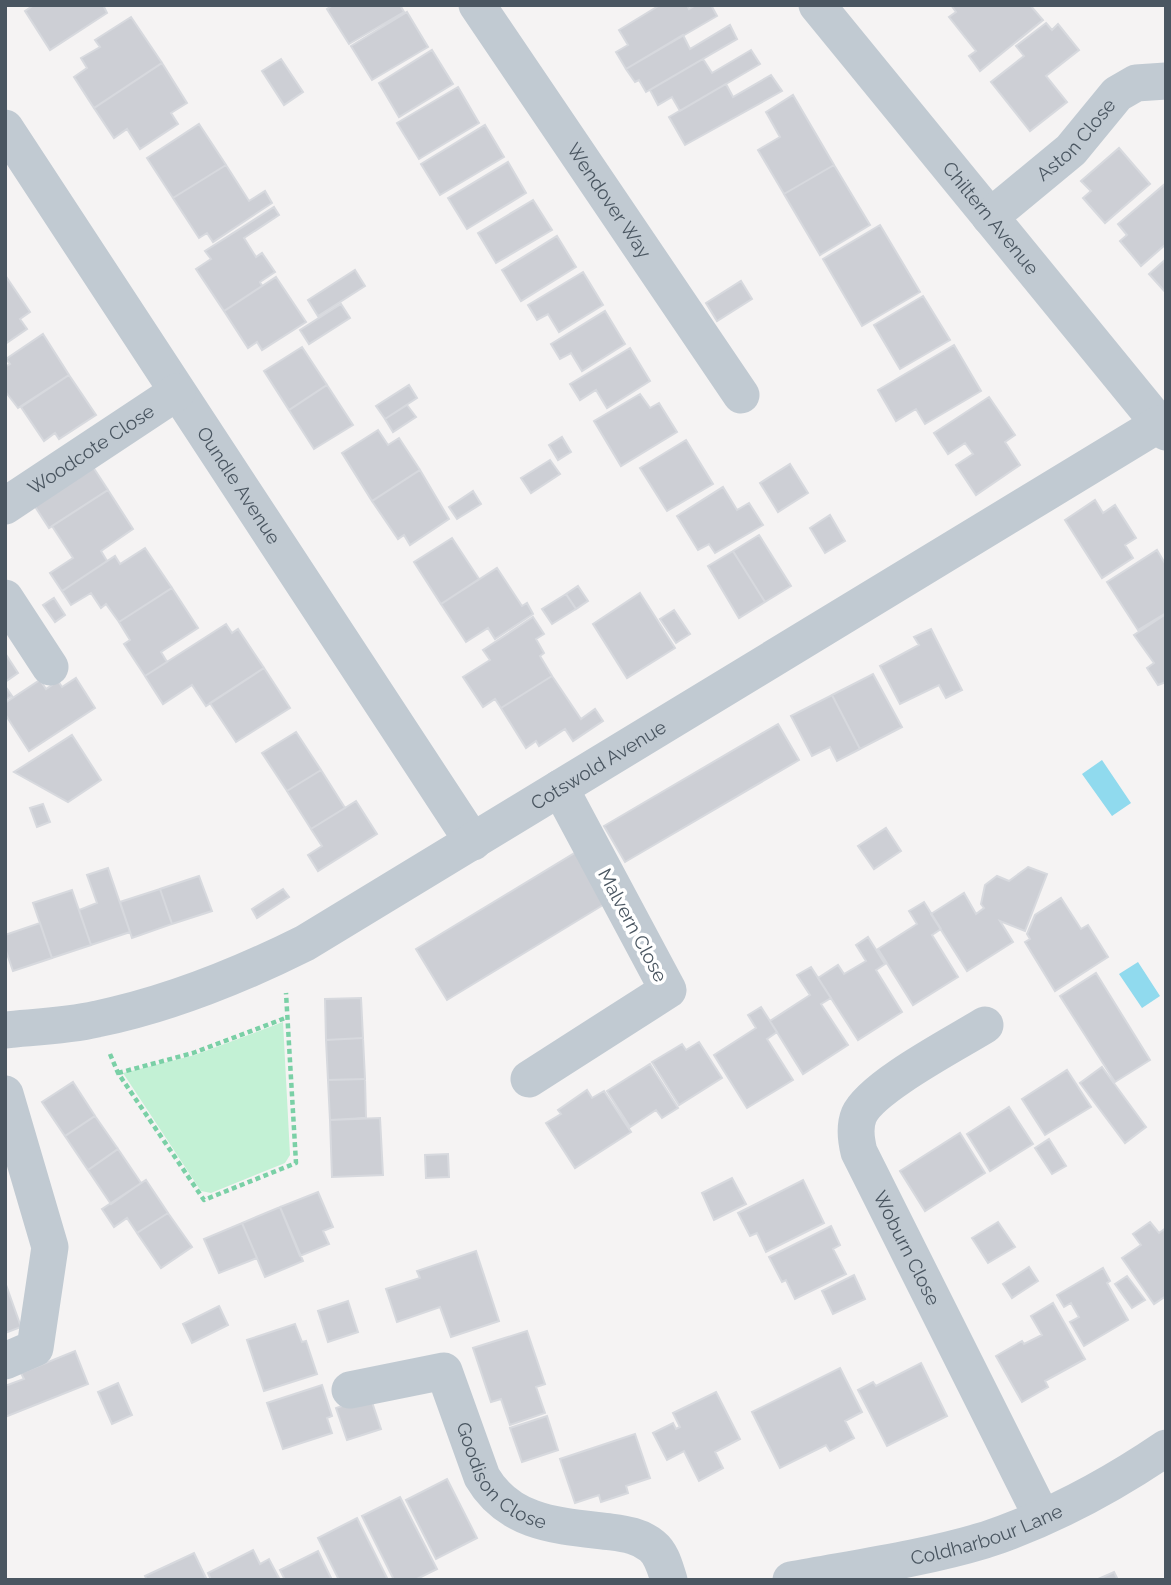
<svg xmlns="http://www.w3.org/2000/svg" width="1171" height="1585" font-family="Raleway,sans-serif">
<rect width="100%" height="100%" fill="#f5f3f3"/>
<path fill="#c3f1d5" d="M283,1022L290,1155L285,1163L211,1193L201,1191L123,1073L195,1055Z"/>
<path fill="#90daee" d="M1102,760L1131,803L1112,816L1082,774Z
M1138,962L1160,996L1142,1008L1119,974Z"/>
<path fill="#cdcfd5" stroke="#d7d9de" stroke-width="2" d="M34,5H103L107,13L50,50L25,11Z
M333,5H400L404,12L349,44L327,9Z
M660,5H687L689,9L696,5H711L717,16L626,69L616,52L628,45L619,30Z
M951,5H1030L1043,20L980,71L969,56L976,51L949,17L956,12Z
M407,12L428,47L372,80L351,46Z
M131,17L162,63L94,108L74,77L87,68L81,58L100,47L95,40Z
M1046,23L1052,30L1058,24L1079,50L1046,76L1067,102L1030,131L991,82L1024,56L1016,46Z
M730,25L737,39L646,92L639,80L635,82L626,69L683,35L690,49Z
M432,50L453,84L399,117L379,83Z
M751,50L760,64L680,111L672,97L658,105L650,90L703,59L712,73Z
M281,59L303,92L284,105L262,71Z
M162,63L187,103L171,113L178,124L140,149L127,129L114,138L94,108Z
M771,75L782,91L685,145L669,117L726,84L733,97Z
M458,87L479,123L419,159L397,123Z
M793,95L834,165L784,194L758,150L780,137L766,112Z
M199,124L226,165L173,198L147,158Z
M485,125L504,157L440,195L421,164Z
M1119,148L1150,184L1105,223L1083,198L1091,191L1081,181Z
M508,162L526,193L467,229L448,198Z
M226,165L249,201L265,191L272,203L213,242L207,233L199,238L173,198Z
M834,165L870,225L820,255L784,194Z
M1166,183V244L1141,266L1120,241L1127,235L1118,224Z
M533,200L552,230L496,263L478,233Z
M274,207L279,215L244,238L256,257L262,253L275,272L260,282L262,286L224,311L196,269L211,259L205,251Z
M880,225L920,292L862,326L823,259Z
M557,236L576,267L521,301L502,270Z
M1166,259V293L1149,274Z
M355,270L365,286L318,316L308,300Z
M583,272L603,305L559,332L548,314L537,320L528,305Z
M5,275L30,312L20,319L27,329L5,344Z
M276,277L306,322L262,350L257,342L248,348L224,311Z
M741,281L752,299L717,321L706,303Z
M923,296L950,340L900,369L874,325Z
M341,304L350,318L309,344L300,330Z
M605,311L625,344L582,371L571,353L560,359L551,344Z
M43,334L69,375L18,408L5,391V367L10,364L6,359Z
M954,345L981,391L925,424L916,409L896,421L878,390Z
M302,347L327,385L289,410L264,371Z
M630,348L650,381L607,408L596,390L580,400L570,384Z
M69,375L96,415L59,439L55,433L44,441L21,407Z
M327,385L353,425L314,449L289,410Z
M409,385L417,398L385,419L376,406Z
M640,394L650,408L659,403L677,432L621,466L594,421Z
M989,397L1015,435L1005,442L1020,465L976,495L956,465L973,454L965,443L948,454L934,433Z
M407,405L416,417L393,432L385,419Z
M378,430L388,445L399,438L420,470L372,501L342,453Z
M562,437L571,452L558,460L549,445Z
M686,440L713,484L667,511L640,468Z
M550,460L560,474L531,493L521,478Z
M91,464L108,490L49,528L32,502Z
M790,464L808,493L778,512L760,483Z
M420,470L449,519L410,545L404,535L398,539L372,501Z
M723,487L737,510L749,503L763,525L715,553L709,544L698,550L677,516Z
M108,490L133,529L101,551L107,561L62,591L50,573L73,558L52,526Z
M473,491L481,504L457,519L449,507Z
M1095,500L1103,513L1115,505L1136,538L1125,545L1133,558L1102,578L1065,520Z
M830,515L845,541L825,553L810,528Z
M759,535L791,586L765,602L733,551Z
M452,538L479,579L441,604L414,562Z
M145,548L172,588L119,622L106,604L101,608L91,593L71,605L62,591L115,556L120,564Z
M1157,550L1166,565V613L1138,630L1107,582Z
M733,551L765,602L739,618L708,566Z
M497,568L522,606L527,603L533,614L495,639L488,628L466,642L441,604Z
M578,586L588,601L576,609L566,594Z
M172,588L198,628L161,652L167,662L145,676L124,644L130,640L119,622Z
M640,593L675,648L627,678L593,624Z
M566,594L576,609L552,624L542,609Z
M54,598L65,615L55,622L43,605Z
M674,610L690,634L676,643L660,619Z
M1166,614V682L1158,685L1147,668L1154,663L1134,635Z
M533,617L544,634L536,639L544,653L540,656L552,676L501,708L495,699L483,707L463,677L490,660L483,650Z
M226,624L232,633L238,629L264,668L206,706L192,685L163,704L145,676Z
M931,629L962,690L946,698L939,685L900,704L880,666L919,645L914,637Z
M5,653L18,673L5,682Z
M264,668L290,708L236,742L210,703Z
M873,674L902,727L860,749L832,695Z
M552,676L581,719L595,709L603,721L573,741L565,729L539,746L536,741L526,748L501,708Z
M76,678L95,708L29,751L5,714V703L40,680L46,689L58,681L62,687Z
M5,686L12,696L5,700Z
M832,695L860,749L837,761L830,747L812,756L791,716Z
M778,724L799,760L625,862L604,826Z
M296,732L321,770L287,791L262,753Z
M72,735L101,780L68,802L14,772Z
M321,770L345,808L311,829L287,791Z
M356,801L377,834L318,871L308,855L322,846L311,829Z
M43,804L50,822L37,827L30,808Z
M886,828L901,851L874,869L858,846Z
M578,851L608,902L447,1000L416,949Z
M1028,867L1047,874L1025,931L1000,921L1013,942L967,971L931,914L964,893L976,914L984,908L981,904L985,885L997,876L1009,881Z
M108,868L130,932L91,945L79,910L97,903L87,875Z
M199,876L212,911L172,924L160,889Z
M160,889L172,924L132,938L120,902Z
M283,889L289,897L257,918L252,909Z
M72,890L91,945L52,958L33,903Z
M1061,898L1081,929L1088,925L1108,957L1055,991L1025,942L1030,939L1027,934L1035,915Z
M924,902L941,929L932,935L958,977L913,1005L878,949L917,924L909,911Z
M40,923L52,958L13,971L5,948V935Z
M868,937L885,964L876,970L902,1012L858,1040L818,978L838,965L844,974L866,961L856,945Z
M811,967L831,998L821,1004L848,1045L803,1074L770,1021L810,995L797,975Z
M1096,973L1150,1060L1115,1082L1060,996Z
M361,998L363,1038L326,1040L325,999Z
M761,1007L777,1032L767,1039L793,1080L747,1108L714,1055L756,1028L748,1015Z
M363,1038L365,1079L328,1080L326,1040Z
M699,1042L722,1078L679,1105L652,1062L682,1044L686,1050Z
M650,1064L678,1108L662,1118L656,1110L630,1127L607,1091Z
M1102,1067L1146,1127L1125,1143L1080,1083Z
M1067,1070L1091,1107L1045,1135L1022,1099Z
M365,1079L366,1118L330,1120L328,1080Z
M73,1082L95,1116L65,1136L42,1102Z
M587,1090L592,1098L604,1091L631,1132L575,1168L546,1123L561,1114L558,1110Z
M1009,1107L1033,1144L990,1171L967,1134Z
M95,1116L118,1149L88,1170L65,1136Z
M380,1118L383,1175L332,1177L330,1120Z
M960,1133L985,1173L925,1211L900,1171Z
M1049,1139L1066,1166L1052,1174L1035,1148Z
M118,1149L141,1183L111,1204L88,1170Z
M448,1154L449,1177L426,1178L425,1155Z
M732,1178L746,1204L714,1220L702,1193Z
M146,1180L168,1213L137,1233L127,1218L114,1227L102,1209Z
M803,1180L824,1223L766,1252L757,1233L750,1236L738,1213Z
M318,1192L333,1227L323,1231L329,1244L300,1256L280,1207Z
M280,1207L303,1261L265,1277L242,1223Z
M168,1213L192,1247L161,1268L137,1233Z
M998,1222L1015,1247L988,1263L972,1238Z
M1150,1222L1159,1233L1166,1228V1296L1154,1304L1122,1258L1141,1245L1133,1234Z
M242,1223L257,1258L219,1273L204,1239Z
M831,1226L840,1245L833,1249L846,1274L795,1299L786,1280L782,1282L769,1257Z
M476,1251L499,1321L451,1337L440,1307L397,1322L386,1289L420,1278L417,1271Z
M1029,1267L1038,1281L1012,1298L1003,1284Z
M1103,1268L1110,1281L1107,1283L1128,1320L1084,1346L1070,1322L1079,1317L1071,1303L1064,1307L1057,1295Z
M854,1275L865,1299L833,1314L822,1291Z
M1127,1276L1145,1300L1132,1308L1115,1284Z
M5,1282L21,1327L5,1333Z
M348,1301L358,1332L328,1342L318,1311Z
M1053,1303L1085,1359L1045,1381L1048,1387L1022,1402L996,1356L1022,1341L1024,1344L1042,1335L1031,1316Z
M219,1306L228,1325L192,1343L183,1324Z
M295,1324L302,1342L306,1341L317,1374L264,1391L247,1340Z
M527,1331L545,1384L536,1387L545,1413L510,1425L501,1399L491,1402L473,1348Z
M75,1351L88,1384L5,1417V1386L24,1379L21,1373Z
M921,1363L947,1416L887,1446L858,1390L873,1382L876,1386Z
M840,1368L862,1412L845,1421L854,1438L830,1451L826,1445L780,1468L752,1412Z
M118,1383L132,1415L112,1424L98,1392Z
M322,1385L332,1416L327,1418L332,1433L283,1449L267,1403Z
M716,1392L740,1439L715,1452L723,1468L699,1481L684,1451L667,1460L653,1433L673,1423L676,1429L680,1427L673,1413Z
M370,1396L381,1429L347,1440L336,1408Z
M547,1416L558,1450L522,1462L510,1428Z
M635,1434L650,1478L626,1486L628,1493L601,1502L599,1495L575,1503L560,1459Z
M447,1479L477,1538L436,1559L406,1500Z
M400,1497L437,1569L415,1580H394L362,1516Z
M357,1518L388,1580H339L318,1538Z
M253,1550L260,1564L269,1559L280,1580H211L208,1573Z
M318,1551L332,1580H285L280,1570Z
M194,1553L207,1580H147L145,1576Z
M1114,1572L1118,1580H1096Z"/>
<g fill="none" stroke-linecap="round" stroke-linejoin="round">
<path stroke="#7ad0a6" stroke-width="4.5" stroke-dasharray="5 3.5" stroke-linecap="butt" d="M110,1054L118,1073L204,1200L296,1163L286,993
M118,1073L193,1053L288,1017"/>
<g stroke="#c1cad2" stroke-width="37">
<path id="s1" d="M477,5L741,395"/>
<path id="s2" d="M817,5L1166,432"/>
<path id="s3" d="M5,128L473,842"/>
<path id="s4" d="M990,217L1071,150L1117,94L1136,83L1166,81"/>
<path id="s5" d="M5,506L177,392"/>
<path d="M5,598L50,667"/>
<path id="s6" d="M985,1025C956,1043 871,1087 859,1115C854,1127 856,1140 859,1152L1042,1517"/>
<path id="s7" d="M5,1030C35,1027 67,1026 97,1019C170,1004 239,976 305,943L1159,424"/>
<path d="M529,1079L668,990L560,788"/>
<path d="M5,1094L50,1247L35,1348L5,1361"/>
<path id="s8" d="M350,1390L444,1371L482,1477C510,1525 561,1526 611,1532C626,1534 640,1536 652,1546C662,1554 665,1568 669,1580"/>
<path id="s9" d="M791,1580C855,1568 922,1559 985,1540C1049,1519 1110,1486 1166,1448"/>
</g>
</g>
<g text-anchor="middle" dominant-baseline="central" stroke-width="7" stroke-linejoin="round" paint-order="stroke">
<g font-size="19" fill="#4a5661" stroke="#fff">
<text stroke="none"><textPath href="#s4" startOffset="116">Aston Close</textPath></text>
<text stroke="none"><textPath href="#s1" startOffset="236">Wendover Way</textPath></text>
<text stroke="none"><textPath href="#s2" startOffset="275">Chiltern Avenue</textPath></text>
<text stroke="none"><textPath href="#s5" startOffset="103">Woodcote Close</textPath></text>
<text stroke="none"><textPath href="#s3" startOffset="427">Oundle Avenue</textPath></text>
<text stroke="none"><textPath href="#s7" startOffset="658">Cotswold Avenue</textPath></text>
<text transform="translate(633 925) rotate(62)">Malvern Close</text>
<text stroke="none"><textPath href="#s6" startOffset="301">Woburn Close</textPath></text>
<text stroke="none"><textPath href="#s8" startOffset="220">Goodison Close</textPath></text>
<text stroke="none"><textPath href="#s9" startOffset="201">Coldharbour Lane</textPath></text>
</g>
</g>
<rect width="1171" height="1585" fill="none" stroke="#4a5661" stroke-width="14"/>
</svg>
